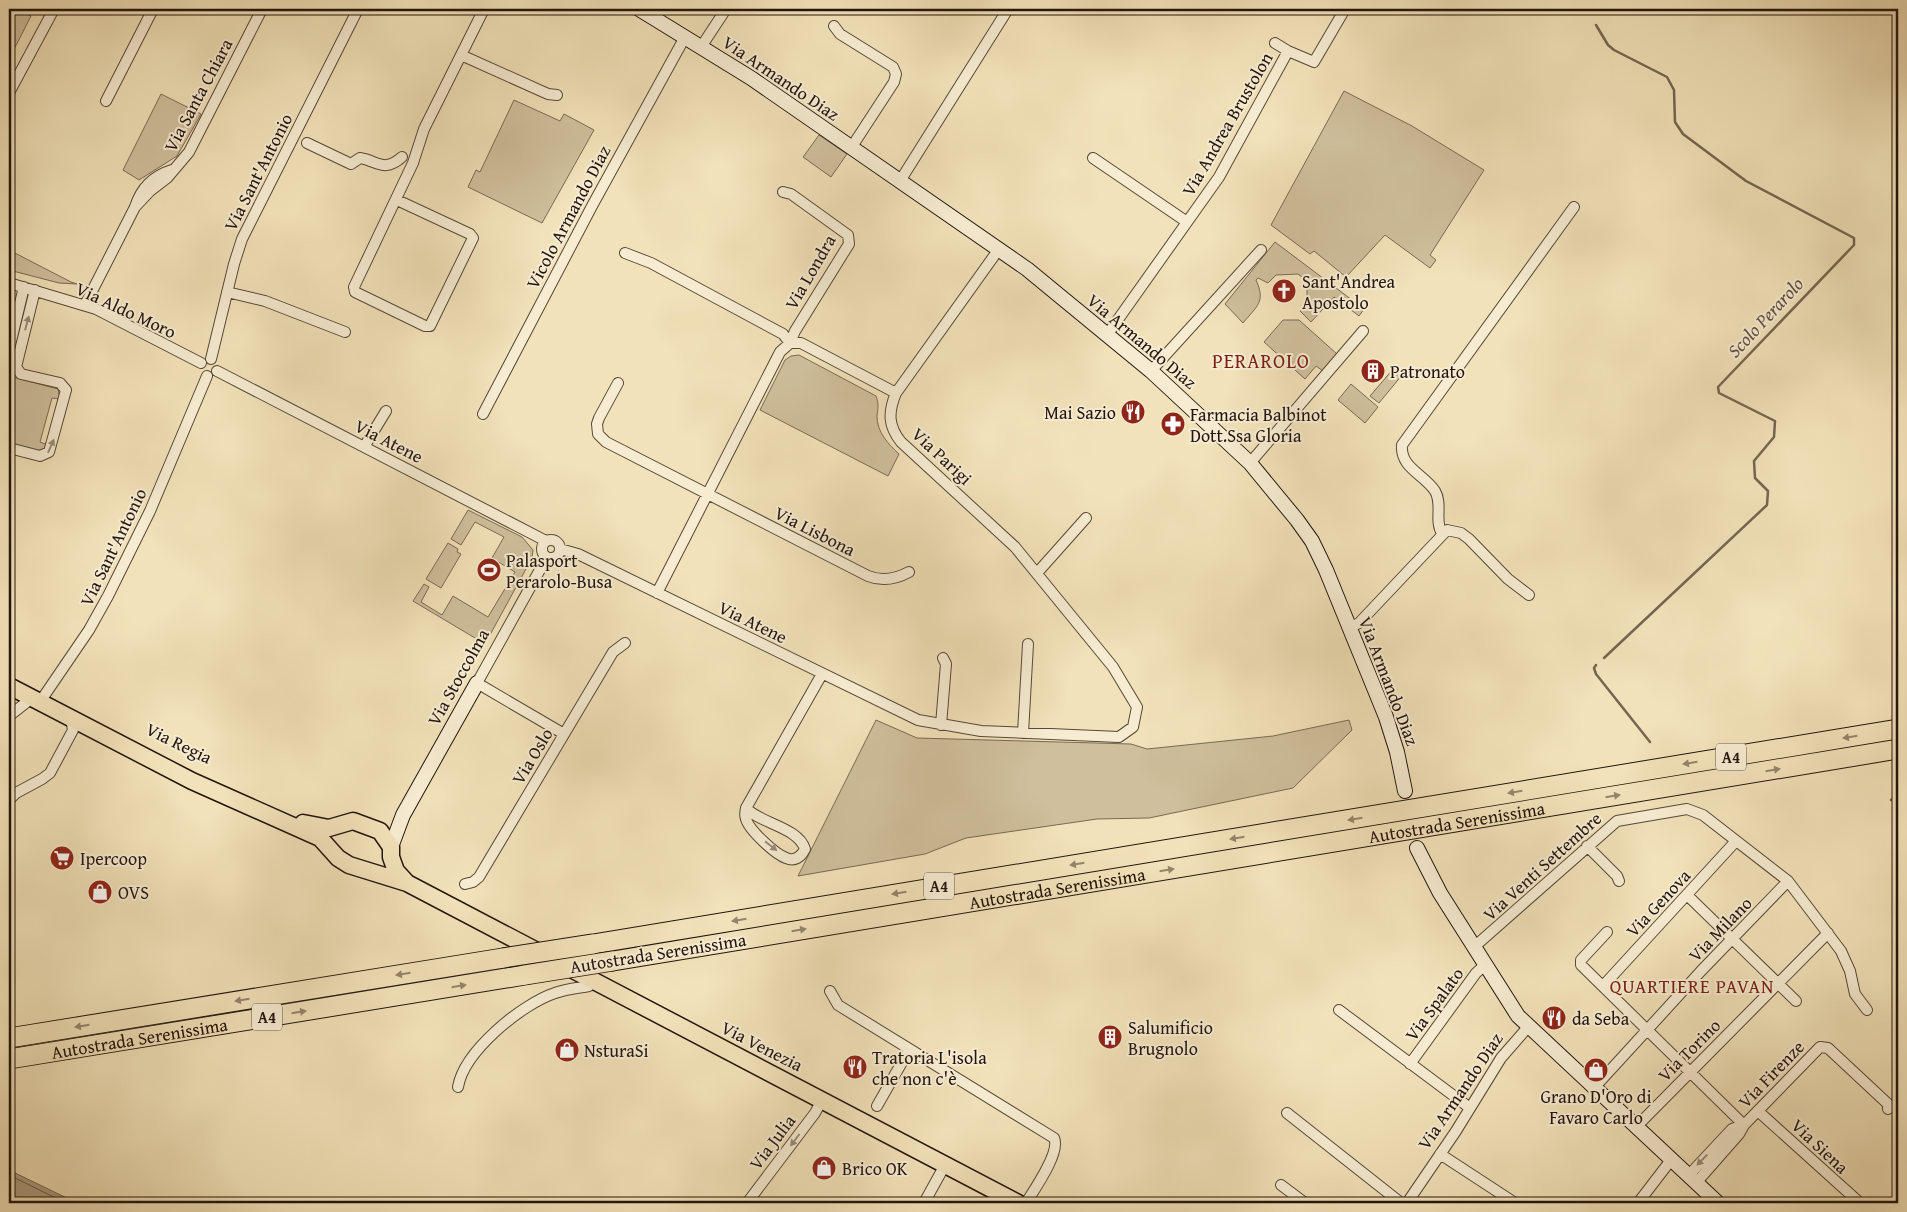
<svg xmlns="http://www.w3.org/2000/svg" width="1907" height="1212" font-family="'Gentium Book Plus',serif">
<rect width="100%" height="100%" fill="#f2e2b9"/>
<filter id="stains"><feTurbulence type="fractalNoise" baseFrequency=".004" numOctaves="4"/><feColorMatrix values="0 0 0 0 .2 0 0 0 0 .09 0 0 0 0 .02 0 0 0 .5 -.17"/></filter>
<radialGradient id="worn" r=".72"><stop offset=".6" stop-color="#630" stop-opacity="0"/><stop offset="1" stop-color="#630" stop-opacity=".3"/></radialGradient>
<path fill="#cfbf9c" stroke="#786a55" d="M9,9H17L31,16L9,59Z
M1344,91L1412,126L1484,170L1430,255L1436,260L1430,268L1385,235L1346,277L1314,251L1310,254L1271,225Z
M161,94L201,114L177,156L139,180L123,170Z
M514,100L560,121L564,114L594,130L542,223L468,187L476,170L480,172Z
M819,135L847,154L831,177L803,157Z
M1275,242L1364,309L1359,316L1334,297L1311,322L1300,311L1307,304V281L1298,274L1276,275L1268,283L1258,278L1256,280C1266,302 1257,306 1243,323L1225,304Z
M9,250L71,282L77,284L59,283L9,270Z
M1283,320H1299L1337,354L1323,371L1316,366L1305,379L1264,342Z
M799,355L876,396C879,404 878,408 877,416C877,432 888,444 899,454L888,476L760,410L785,360L791,356Z
M1394,368L1402,375L1379,403L1370,396Z
M9,376L58,389L60,399L52,398L40,442L48,445L43,451H39L9,444Z
M1351,384L1378,407L1365,423L1338,400Z
M468,510L522,537L533,550L532,558L485,644L413,601L424,584L429,587L421,602L442,615L453,596L488,617L515,572L492,558L504,537L475,522L461,545L451,539Z
M448,543L458,549L457,552L461,554L441,588L426,579Z
M876,720L917,738L1131,744L1147,749L1273,736L1349,720L1352,730L1293,788L1149,818L1097,819L966,838L925,854L798,876Z"/>
<path fill="#ab9c7f" stroke="#746652" d="M9,1170L77,1203H9Z"/>
<g fill="none" stroke-linecap="round" stroke-linejoin="round">
<path stroke="#665846" stroke-width="1" d="M9,1175L66,1203"/>
<path stroke="#746652" stroke-width="2.5" d="M1596,25L1608,45L1614,50L1667,77L1674,90L1675,122L1683,134L1746,181L1854,238V245L1718,387L1719,393L1775,421L1774,437L1754,461L1755,478L1768,491L1767,505L1604,658
M1596,665L1594,668L1596,674L1650,742
M1891,800L1898,797"/>
<defs>
<path id="street" d="M834,26L840,34L893,67L896,74L894,82L851,148
M1275,43L1288,51
M701,47L726,9
M461,55L548,94L557,95
M9,93L54,9
M106,101L153,9
M307,143L351,164L360,158C378,161 384,173 402,157
M1093,158L1187,222
M900,181L1008,9
M397,200L470,234L473,238L430,326H425L355,292L354,287L413,163L424,129L484,9
M135,207L150,191L167,178L189,152L262,9
M625,253L651,263L783,334L790,343H801L896,393
M9,283L96,309L201,363
M227,292L265,301L345,332
M85,305L135,207C141,188 152,176 172,170
M1107,335L1219,177L1288,51L1314,62L1345,9
M9,349L24,287
M211,359L234,264L242,239L358,9
M217,371L546,541
M1151,371L1261,250
M618,383L599,418L597,424L598,434L606,442L868,576C883,582 896,579 909,572
M483,414L592,206L685,37
M364,447L386,411
M9,448L40,456L49,452L66,390L60,383L21,374L16,367L35,290
M1250,463L1363,331
M1442,533C1434,522 1443,504 1435,491C1424,474 1400,468 1402,445L1574,207
M542 549a9 9 0 1 1 18 0a9 9 0 1 1-18 0Z
M560,549L578,554L918,720L981,731L1119,737L1133,727L1137,707L1113,667L1015,547L901,442C888,426 888,412 896,393L999,249
M547,557L477,683L564,734
M1037,573L1086,518
M657,593L780,352L790,343L795,331L849,244L848,235L791,194L783,192
M1349,628L1359,623L1447,530L1461,533L1469,539L1508,579L1529,595
M44,696L89,630L108,596L150,511L207,376
M9,716L32,698
M941,725L946,664L943,658
M1023,733L1028,644
M9,800L16,793L42,779L50,773L73,730L71,718
M746,808C759,823 798,827 805,849C801,857 795,862 786,858C775,854 749,830 746,819C745,816 745,812 746,808L822,674
M1587,846L1617,876L1619,881
M465,884L473,882L479,877L613,652L625,643
M1687,895L1796,1001
M1607,932L1581,960V965L1744,1125
M1474,947L1617,821L1687,809L1703,815L1788,881L1841,951L1850,971L1855,994L1867,1010
M1603,986L1736,841
M830,991L838,1005L1054,1138C1061,1152 1034,1190 1026,1203
M1339,1010L1470,1108
M1410,1064L1476,973L1485,965
M458,1087C464,1051 522,1004 555,993C566,989 578,988 589,986L591,981
M1594,1088L1701,971L1788,881
M877,1106L909,1050
M1759,1112L1860,1203
M1287,1113L1401,1203
M1636,1127L1828,933
M1440,1154L1515,1203
M1688,1176L1732,1129L1744,1125
M1696,1183L1739,1134L1744,1125L1820,1047L1828,1048L1888,1104V1109
M1281,1185L1305,1203
M747,1203L815,1113L822,1100
M924,1203L945,1165
M1407,1203L1456,1131L1501,1058L1528,1027
M1638,1203L1671,1160"/>
<path id="secondary" d="M639,9L751,78L1027,269L1151,371L1250,463L1297,520L1312,541L1326,570L1386,717L1397,752L1405,791
M391,847L403,815L477,683
M1417,848L1440,893L1518,1016L1718,1203"/>
<path id="primary" d="M9,686L192,781L320,838L338,858L349,865L407,883L1018,1203
M303,823L329,828L353,821L380,831L391,847V857L396,871L407,883"/>
<g id="highway">
<path d="M593,944L1898,729"/>
<path id="s1" d="M613,961L1898,749"/>
<path d="M9,1038L503,958"/>
<path id="s2" d="M9,1059L525,975"/>
</g>
</defs>
<use href="#street" stroke="#564839" stroke-width="12"/>
<use href="#secondary" stroke="#22140e" stroke-width="16"/>
<use href="#primary" stroke="#22140e" stroke-width="19"/>
<use href="#highway" stroke="#22140e" stroke-width="21"/>
<use href="#street" stroke="#f7ecd2" stroke-width="10"/>
<use href="#secondary" stroke="#f7ecd2" stroke-width="14"/>
<use href="#primary" stroke="#f2e2b9" stroke-width="16"/>
<use href="#highway" stroke="#f2e2b9" stroke-width="19"/>
<defs>
<path id="highway-bridge" d="M503,958L593,944
M525,975L613,961"/>
</defs>
<use href="#highway-bridge" stroke="#22140e" stroke-width="21" stroke-linecap="butt"/>
<use href="#highway-bridge" stroke="#f2e2b9" stroke-width="19"/>
</g>
<defs><path id="oneway-solid" d="M-6-.8H1V-3.2L6.5 0L1 3.2V.8H-6Z" transform="scale(1.25)"/></defs>
<g fill="#978b7a">
<use href="#oneway-solid" transform="translate(27 323) rotate(-75)"/>
<use href="#oneway-solid" transform="translate(51 446) rotate(-66)"/>
<use href="#oneway-solid" transform="translate(771 846) rotate(38)"/>
<use href="#oneway-solid" transform="translate(795 1140) rotate(127)"/>
<use href="#oneway-solid" transform="translate(1702 1160) rotate(134)"/>
</g>
<g fill="#94856c">
<use href="#oneway-solid" transform="translate(1850 737) rotate(171)"/>
<use href="#oneway-solid" transform="translate(1690 763) rotate(171)"/>
<use href="#oneway-solid" transform="translate(1773 770) rotate(-9)"/>
<use href="#oneway-solid" transform="translate(1515 792) rotate(171)"/>
<use href="#oneway-solid" transform="translate(1613 796) rotate(-9)"/>
<use href="#oneway-solid" transform="translate(1355 819) rotate(171)"/>
<use href="#oneway-solid" transform="translate(1237 838) rotate(171)"/>
<use href="#oneway-solid" transform="translate(1077 864) rotate(171)"/>
<use href="#oneway-solid" transform="translate(1167 870) rotate(-9)"/>
<use href="#oneway-solid" transform="translate(899 893) rotate(171)"/>
<use href="#oneway-solid" transform="translate(739 920) rotate(171)"/>
<use href="#oneway-solid" transform="translate(799 930) rotate(-9)"/>
<use href="#oneway-solid" transform="translate(403 974) rotate(171)"/>
<use href="#oneway-solid" transform="translate(459 986) rotate(-9)"/>
<use href="#oneway-solid" transform="translate(242 1000) rotate(171)"/>
<use href="#oneway-solid" transform="translate(299 1012) rotate(-9)"/>
<use href="#oneway-solid" transform="translate(82 1026) rotate(171)"/>
</g>
<defs>
<symbol id="church-disc" viewBox="-11 -11 22 22"><circle r="9.5" fill="#8f2418" stroke="#f7ecd2"/><path d="M-1.2-6h2.4v3.5h3.3v2.4h-3.3V6h-2.4V-.1h-3.3v-2.4h3.3Z" fill="#fff"/></symbol>
<symbol id="building-disc" viewBox="-11 -11 22 22"><circle r="9.5" fill="#8f2418" stroke="#f7ecd2"/><path d="M-4-6H4V6H1V3H-1V6H-4ZM-2.5-4.3h1.7v1.8h-1.7ZM.8-4.3h1.7v1.8H.8ZM-2.5-1h1.7V.8h-1.7ZM.8-1h1.7V.8H.8Z" fill="#fff"/></symbol>
<symbol id="restaurant-disc" viewBox="-11 -11 22 22"><circle r="9.5" fill="#8f2418" stroke="#f7ecd2"/><path d="M-5-6h1v4h1v-4h1v4h1v-4h1v5L-1.5 .5V6h-2V.5L-5-1ZM5-6V6H3V1.5H1.5Q1.5-4 5-6Z" fill="#fff"/></symbol>
<symbol id="pharmacy-disc" viewBox="-11 -11 22 22"><circle r="9.5" fill="#8f2418" stroke="#f7ecd2"/><path d="M-2-6h4v4h4v4h-4v4h-4v-4h-4v-4h4Z" fill="#fff"/></symbol>
<symbol id="stadium-disc" viewBox="-11 -11 22 22"><circle r="9.5" fill="#8f2418" stroke="#f7ecd2"/><path d="M0-5a6.5 5 0 1 0 0 10a6.5 5 0 1 0 0-10ZM-3.5-1.8h7v3.6h-7Z" fill="#fff"/></symbol>
<symbol id="supermarket-disc" viewBox="-11 -11 22 22"><circle r="9.5" fill="#8f2418" stroke="#f7ecd2"/><path d="M-6-5.5h2.5l.6 2H6L4.5 2H-2.5L-4.4-4H-6ZM-1.5 3.2a1.3 1.3 0 1 0 .1 0ZM3 3.2a1.3 1.3 0 1 0 .1 0Z" fill="#fff"/></symbol>
<symbol id="shop-disc" viewBox="-11 -11 22 22"><circle r="9.5" fill="#8f2418" stroke="#f7ecd2"/><path d="M-5-2.5h2.3a2.7 3.5 0 0 1 5.4 0H5L5.5 6h-11ZM-1.5-2.5h3a1.5 2.3 0 0 0-3 0Z" fill="#fff"/></symbol>
</defs>
<g fill-rule="evenodd">
<use href="#church-disc" x="1270" y="277" width="28" height="28"/>
<use href="#building-disc" x="1359" y="357" width="28" height="28"/>
<use href="#restaurant-disc" x="1119" y="398" width="28" height="28"/>
<use href="#pharmacy-disc" x="1159" y="410" width="28" height="28"/>
<use href="#stadium-disc" x="475" y="556" width="28" height="28"/>
<use href="#supermarket-disc" x="48" y="844" width="28" height="28"/>
<use href="#shop-disc" x="86" y="878" width="28" height="28"/>
<use href="#restaurant-disc" x="1540" y="1004" width="28" height="28"/>
<use href="#building-disc" x="1096" y="1023" width="28" height="28"/>
<use href="#shop-disc" x="553" y="1036" width="28" height="28"/>
<use href="#restaurant-disc" x="841" y="1053" width="28" height="28"/>
<use href="#shop-disc" x="1582" y="1056" width="28" height="28"/>
<use href="#shop-disc" x="810" y="1154" width="28" height="28"/>
</g>
<g text-anchor="middle" dominant-baseline="central" stroke-width="4" stroke-linejoin="round" paint-order="stroke">
<g fill="#f7ecd2" stroke="#625549" stroke-width="1">
<rect x="1716" y="743.5" width="30" height="27" rx="4"/>
<rect x="924" y="872.5" width="30" height="27" rx="4"/>
<rect x="252" y="1003.5" width="30" height="27" rx="4"/>
</g>
<g font-size="16" font-weight="bold" fill="#22140e">
<text x="1731" y="757">A4</text>
<text x="939" y="886">A4</text>
<text x="267" y="1017">A4</text>
</g>
<g font-size="18" fill="#22140e" stroke="#f7ecd2">
<text transform="translate(781 78) rotate(34)">Via Armando Diaz</text>
<text transform="translate(198 95) rotate(-62)">Via Santa Chiara</text>
<text transform="translate(1227 124) rotate(-60)">Via Andrea Brustolon</text>
<text transform="translate(258 172) rotate(-63)">Via Sant'Antonio</text>
<text transform="translate(568 217) rotate(-62)">Vicolo Armando Diaz</text>
<text transform="translate(810 272) rotate(-60)">Via Londra</text>
<text transform="translate(126 310) rotate(25)">Via Aldo Moro</text>
<text transform="translate(1142 341) rotate(40)">Via Armando Diaz</text>
<text transform="translate(389 441) rotate(27)">Via Atene</text>
<text transform="translate(942 456) rotate(43)">Via Parigi</text>
<text transform="translate(815 531) rotate(27)">Via Lisbona</text>
<text transform="translate(113 547) rotate(-64)">Via Sant'Antonio</text>
<text transform="translate(753 622) rotate(26)">Via Atene</text>
<text transform="translate(458 677) rotate(-61)">Via Stoccolma</text>
<text transform="translate(1389 681) rotate(69)">Via Armando Diaz</text>
<text transform="translate(179 743) rotate(26)">Via Regia</text>
<text transform="translate(532 756) rotate(-59)">Via Oslo</text>
<text stroke="none"><textPath href="#s1" startOffset="855">Autostrada Serenissima</textPath></text>
<text transform="translate(1542 866) rotate(-42)">Via Venti Settembre</text>
<text stroke="none"><textPath href="#s1" startOffset="450">Autostrada Serenissima</textPath></text>
<text transform="translate(1658 903) rotate(-47)">Via Genova</text>
<text transform="translate(1720 929) rotate(-46)">Via Milano</text>
<text transform="translate(658 953) rotate(-9)">Autostrada Serenissima</text>
<text transform="translate(1434 1004) rotate(-54)">Via Spalato</text>
<text stroke="none"><textPath href="#s2" startOffset="132">Autostrada Serenissima</textPath></text>
<text transform="translate(762 1046) rotate(27)">Via Venezia</text>
<text transform="translate(1689 1050) rotate(-45)">Via Torino</text>
<text transform="translate(1771 1074) rotate(-46)">Via Firenze</text>
<text transform="translate(1460 1091) rotate(-56)">Via Armando Diaz</text>
<text transform="translate(772 1142) rotate(-53)">Via Julia</text>
<text transform="translate(1820 1146) rotate(43)">Via Siena</text>
</g>
<g font-size="18" fill="#22140e" stroke="#f7ecd2" text-anchor="start">
<text x="1302" y="281">Sant'Andrea<tspan x="1302" dy="21">Apostolo</tspan></text>
<text x="1390" y="371">Patronato</text>
<text x="1116" y="412" text-anchor="end">Mai Sazio</text>
<text x="1190" y="414">Farmacia Balbinot<tspan x="1190" dy="21">Dott.Ssa Gloria</tspan></text>
<text x="506" y="560">Palasport<tspan x="506" dy="21">Perarolo-Busa</tspan></text>
<text x="80" y="858">Ipercoop</text>
<text x="118" y="892">OVS</text>
<text x="1572" y="1018">da Seba</text>
<text x="1128" y="1027">Salumificio<tspan x="1128" dy="21">Brugnolo</tspan></text>
<text x="584" y="1050">NsturaSi</text>
<text x="872" y="1057">Tratoria L'isola<tspan x="872" dy="21">che non c'è</tspan></text>
<text x="1596" y="1096" text-anchor="middle">Grano D'Oro di<tspan x="1596" dy="21">Favaro Carlo</tspan></text>
<text x="842" y="1168">Brico OK</text>
</g>
<g font-size="19" font-style="italic" fill="#605141" stroke="#f7ecd2">
<text transform="translate(1765 317) rotate(-47)">Scolo Perarolo</text>
</g>
<g font-size="19" letter-spacing="1" fill="#7a1f14" stroke="#f7ecd2">
<text x="1692" y="986">QUARTIERE PAVAN</text>
</g>
<g font-size="20" letter-spacing="1" fill="#7a1f14" stroke="#f7ecd2">
<text x="1261" y="360">PERAROLO</text>
</g>
</g>
<rect width="1907" height="1212" fill="none" stroke="#f2e2b9" stroke-width="30"/>
<rect x="10" y="10" width="1887" height="1192" fill="none" stroke="#22140e" stroke-width="2.5"/>
<rect x="15" y="15" width="1877" height="1182" fill="none" stroke="#22140e"/>
<rect width="100%" height="100%" filter="url(#stains)"/>
<rect width="100%" height="100%" fill="url(#worn)"/>
</svg>
